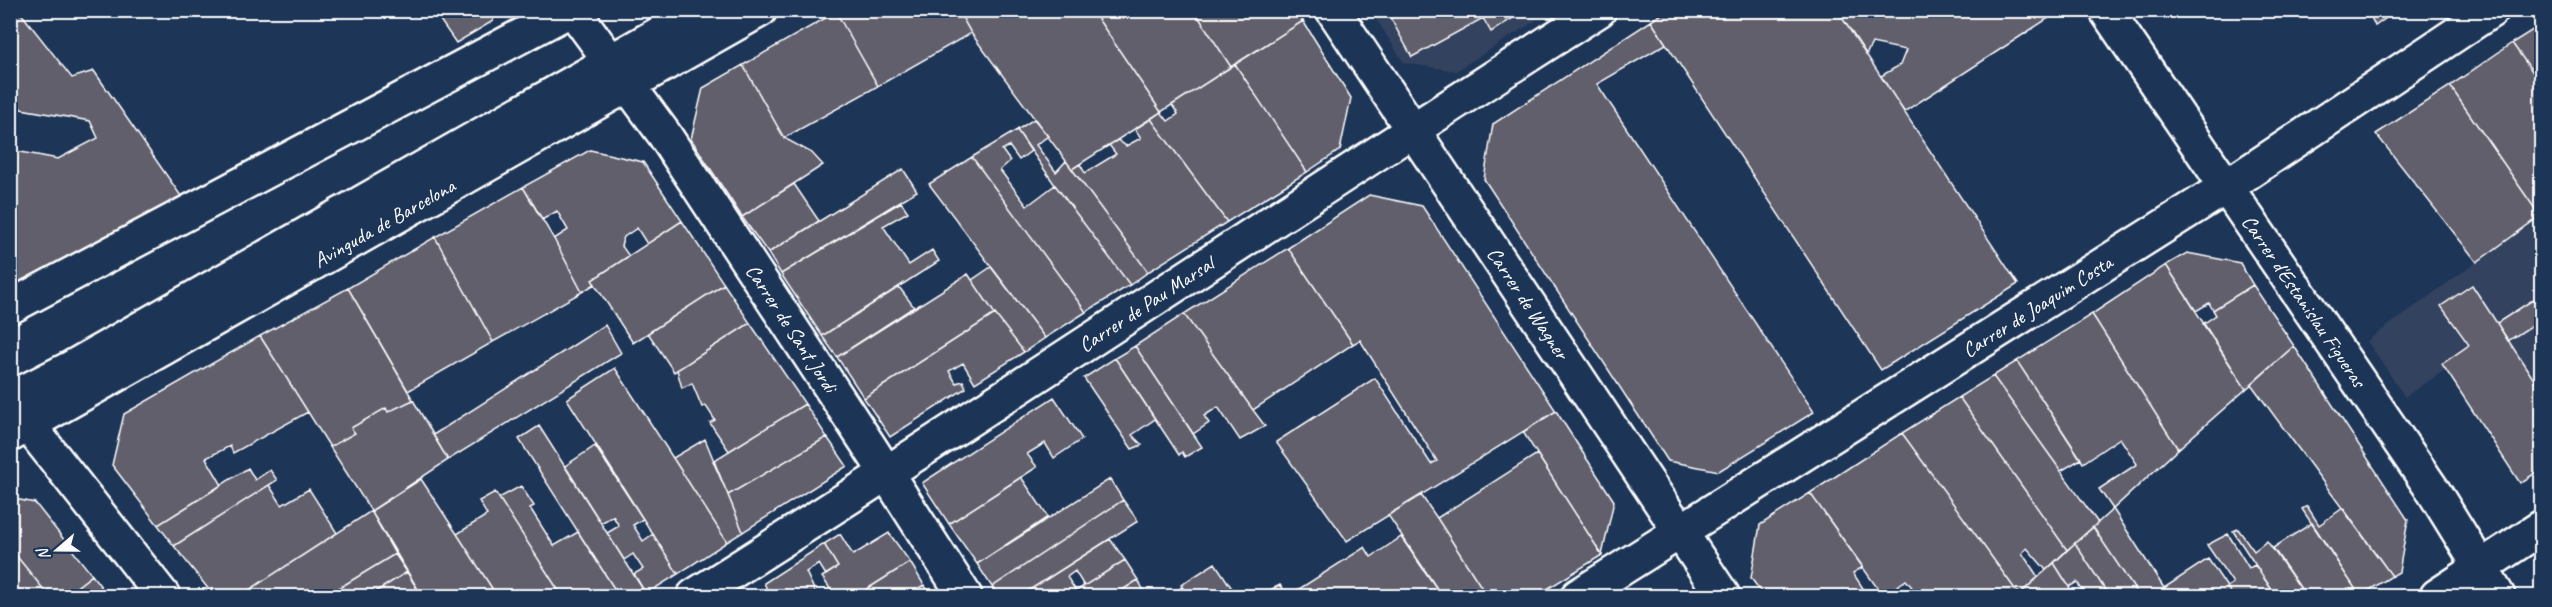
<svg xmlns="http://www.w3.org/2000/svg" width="2552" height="607" font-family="Caveat,sans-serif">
<rect width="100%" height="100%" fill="#1d3557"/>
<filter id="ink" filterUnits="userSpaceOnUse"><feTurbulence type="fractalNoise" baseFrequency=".0167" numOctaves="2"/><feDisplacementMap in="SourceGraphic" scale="12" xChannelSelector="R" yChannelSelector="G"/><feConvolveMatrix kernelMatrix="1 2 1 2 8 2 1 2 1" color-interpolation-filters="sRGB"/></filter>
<g filter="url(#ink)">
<path fill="#32425e" d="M1371,11H1551L1456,71L1404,63Z
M2541,215V469L2520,483L2445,370L2405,397L2367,341Z"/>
<path fill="#625f6d" stroke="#fff" stroke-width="1.5" d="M433,10H496L493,21L456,43Z
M838,10H958L971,33L878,86L836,12Z
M958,10H1092L1161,112L1072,169L971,33Z
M1092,10H1194L1231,67L1161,112Z
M1194,10H1295L1303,21L1231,67Z
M1386,10H1490L1491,13L1496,10H1508L1513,18L1491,32L1483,18L1412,57Z
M1668,10H1837L2018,284L1881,370L1651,21Z
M1837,10H2061L1904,112L1881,76L1900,65L1906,50L1872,43L1866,55Z
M2368,10H2397L2375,26Z
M20,12L72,78L94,71L181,196L23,290L10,287V150L58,159L98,138L90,121L21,109L10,91V19Z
M836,12L878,86L784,138L743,65Z
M1303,21L1351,98L1340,150L1307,172L1235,64Z
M1651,21L1666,44L1597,84L1814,412L1719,471L1668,461L1484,179L1493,124Z
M2542,24V85L2512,43Z
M2512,43L2542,85V215L2540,216L2450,86Z
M1235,64L1307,172L1227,222L1151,119L1161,112L1168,121L1178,114L1172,105Z
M743,65L784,138L812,153L823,165L742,217L691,139L703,88Z
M2450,86L2540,216L2477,262L2376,134Z
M1034,119L1048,136L1036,145L1056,172L1066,161L1148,272L1130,285L1055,185L1017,130Z
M1151,119L1227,222L1148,272L1072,169L1080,164L1085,173L1116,154L1109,145L1118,140L1126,146L1141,138L1135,129Z
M1017,130L1031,151L1019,160L1009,146L1002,150L1010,161L1000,170L1027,206L1055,185L1130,285L1086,312L972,157Z
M590,150L643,162L682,221L647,244L637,228L624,237L621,245L629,256L592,280L595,284L582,292L554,239L568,230L557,211L542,220L523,187Z
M972,157L1086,312L1045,338L929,184Z
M903,169L917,191L781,274L768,253Z
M794,184L819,221L768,253L742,217Z
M523,187L554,239L582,292L493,342L435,237Z
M1369,195L1422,206L1556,411L1347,541L1276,442L1375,378L1431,464L1437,461L1360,340L1353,344L1288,248Z
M901,202L908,212L883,226L909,265L932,250L939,261L822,336L781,274Z
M682,221L724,284L633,343L592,280Z
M435,237L493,342L408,391L348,288Z
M1288,248L1353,344L1253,410L1184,314Z
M2187,253L2240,263L2253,285L2213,310L2209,303L2196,311L2166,265Z
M2166,265L2246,389L2178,449L2092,314Z
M991,267L1045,338L1024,352L995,314L972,280Z
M968,274L995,314L864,398L837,357Z
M724,284L750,323L674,372L648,333Z
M2253,285L2294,346L2246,389L2203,324L2216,315L2213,310Z
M2472,285L2542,392V469L2520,483L2442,364L2469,345L2441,306Z
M899,287L914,307L837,357L822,336Z
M348,288L413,400L388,412L386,408L351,428L355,433L330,447L260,336Z
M2542,294V319L2508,341L2497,323Z
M995,314L1024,352L975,383L963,363L949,371L956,383L963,381L966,388L890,437L864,398Z
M1184,314L1253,410L1265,426L1240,440L1218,407L1204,416L1209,423L1193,434L1135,346Z
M2092,314L2178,449L2113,509L2099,489L2137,464L2120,438L2083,463L2017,361Z
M750,323L805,404L729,451L710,423L715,420L706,406L702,407L692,383L682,388L677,370Z
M605,325L621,353L448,460L433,435Z
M260,336L308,412L233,453L230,446L206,458L222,485L158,525L112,465L124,414Z
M1135,346L1202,447L1185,457L1182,452L1179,455L1115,358Z
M2294,346L2408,520L2399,572L2392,576L2251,384Z
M1115,358L1155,419L1132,435L1142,445L1132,449L1084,378Z
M2017,361L2081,459L2061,471L1993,376Z
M615,368L727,542L678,574L567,399Z
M1993,376L2098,523L2067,550L1959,397Z
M1054,397L1082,439L1054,458L1045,443L1027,454L1037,467L949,524L922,483Z
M1959,397L2067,550L2046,570L2027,548L2022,553L2038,577L2022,592L2023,596H2020L1902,433Z
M413,400L448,460L371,511L330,447L355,433L351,428L386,408L388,412Z
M805,404L827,437L728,495L713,461Z
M1556,411L1614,501L1602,555L1523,432Z
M539,426L646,594L642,596H619L519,439Z
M1902,433L2020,596H1919L1906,580L1883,596L1810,493Z
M827,437L847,466L743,532L728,495Z
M705,439L743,532L727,542L673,458Z
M595,446L643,519L633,525L643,541L653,534L678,574L646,594L634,574L643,569L633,554L624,560L607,533L619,526L613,516L601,523L565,466Z
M1537,454L1602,555L1536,596H1487L1437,518Z
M248,468L255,480L270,470L277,480L174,546L158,525Z
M1021,477L1048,517L977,564L949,524Z
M421,479L457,534L497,596H422L371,511Z
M1110,479L1123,500L992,587L977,564Z
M269,485L282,505L309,489L337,533L240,596H214L174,546Z
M521,486L534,506L530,508L554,546L578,532L619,596H562L499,498Z
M495,492L499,498L562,596H497L457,534L487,515L479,501Z
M1810,493L1863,567L1853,573L1868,596H1764L1751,578L1760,525Z
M1421,495L1437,518L1487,596H1442L1388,515Z
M10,498L35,503L92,575L65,596H49L10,548Z
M1123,500L1138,521L1020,596H998L992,587Z
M2307,506L2319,525L2343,508L2392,576L2360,596L2302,509Z
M2113,509L2164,588L2169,596H2139L2093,527Z
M371,511L395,554L326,596H240Z
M2312,523L2360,596H2306L2273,548Z
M2093,527L2139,596H2109L2075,543Z
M2238,529L2254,551L2267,541L2306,596H2276L2233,531Z
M889,533L910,562L856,596H835L822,577L838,567L824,544L840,534L853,555Z
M2228,534L2249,568L2255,565L2276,596H2233L2227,587L2233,583L2207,545Z
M1401,537L1442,596H1288L1365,547L1371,557Z
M1110,539L1125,560L1084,586L1075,571L1067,577L1076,591L1068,596H1020Z
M2075,543L2109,596H2078L2084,593L2077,582L2069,587L2054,563Z
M824,544L838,567L826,575L819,564L806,572L817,596H770L764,583Z
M10,548L49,596H10Z
M395,554L407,572L369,596H326Z
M2208,559L2233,596H2169L2164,588Z
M1125,560L1138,580L1113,596H1068Z
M910,562L924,585L905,596H856Z
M1215,563L1237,596H1188L1181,585Z
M2054,563L2075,596H2025L2022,592Z
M407,572L419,592L412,596H369Z
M92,575L108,596H65Z
M1138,580L1147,596H1113Z
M924,585L932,596H905Z
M1280,585L1287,596H1275L1270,590Z
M1182,587L1188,596H1168Z"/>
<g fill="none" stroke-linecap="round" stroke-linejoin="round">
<defs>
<g id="minor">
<path id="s1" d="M573,10L664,134L869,446L965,596"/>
<path id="s2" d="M1333,10L1723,596"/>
<path id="s3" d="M2106,10L2434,492L2498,596"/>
<path d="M10,307L570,10"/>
<path d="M10,399L69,369L701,10"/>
<path d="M16,409L163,596"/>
<path id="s4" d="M10,435L760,10"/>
<path id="s5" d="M694,596C998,405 1296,203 1599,10"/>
<path id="s6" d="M1578,596L2226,187L2492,10"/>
<path d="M2437,596L2542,527"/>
</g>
</defs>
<use href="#minor" stroke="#fff" stroke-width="38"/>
<use href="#minor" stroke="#1d3557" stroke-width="33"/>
</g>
</g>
<g text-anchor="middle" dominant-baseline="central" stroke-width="4.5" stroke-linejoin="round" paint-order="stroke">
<g font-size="21" fill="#fff" stroke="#1d3557">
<text stroke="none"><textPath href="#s4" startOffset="430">Avinguda de Barcelona</textPath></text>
<text stroke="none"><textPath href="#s3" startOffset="352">Carrer d'Estanislau Figueras</textPath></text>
<text stroke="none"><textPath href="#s2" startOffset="352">Carrer de Wagner</textPath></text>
<text stroke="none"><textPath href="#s5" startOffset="538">Carrer de Pau Marsal</textPath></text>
<text stroke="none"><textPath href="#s6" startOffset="543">Carrer de Joaquim Costa</textPath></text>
<text stroke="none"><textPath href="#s1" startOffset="386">Carrer de Sant Jordi</textPath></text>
</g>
</g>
<rect width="2552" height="607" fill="none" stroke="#1d3557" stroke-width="36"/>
<rect x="18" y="18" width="2516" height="571" fill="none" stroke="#fff" stroke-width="2" filter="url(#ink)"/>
<g transform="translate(57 550) rotate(250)" stroke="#1d3557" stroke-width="4.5" paint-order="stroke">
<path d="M0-4.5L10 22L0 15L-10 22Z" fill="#ffffff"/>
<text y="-9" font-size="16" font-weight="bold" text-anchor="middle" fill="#ffffff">N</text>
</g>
</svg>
